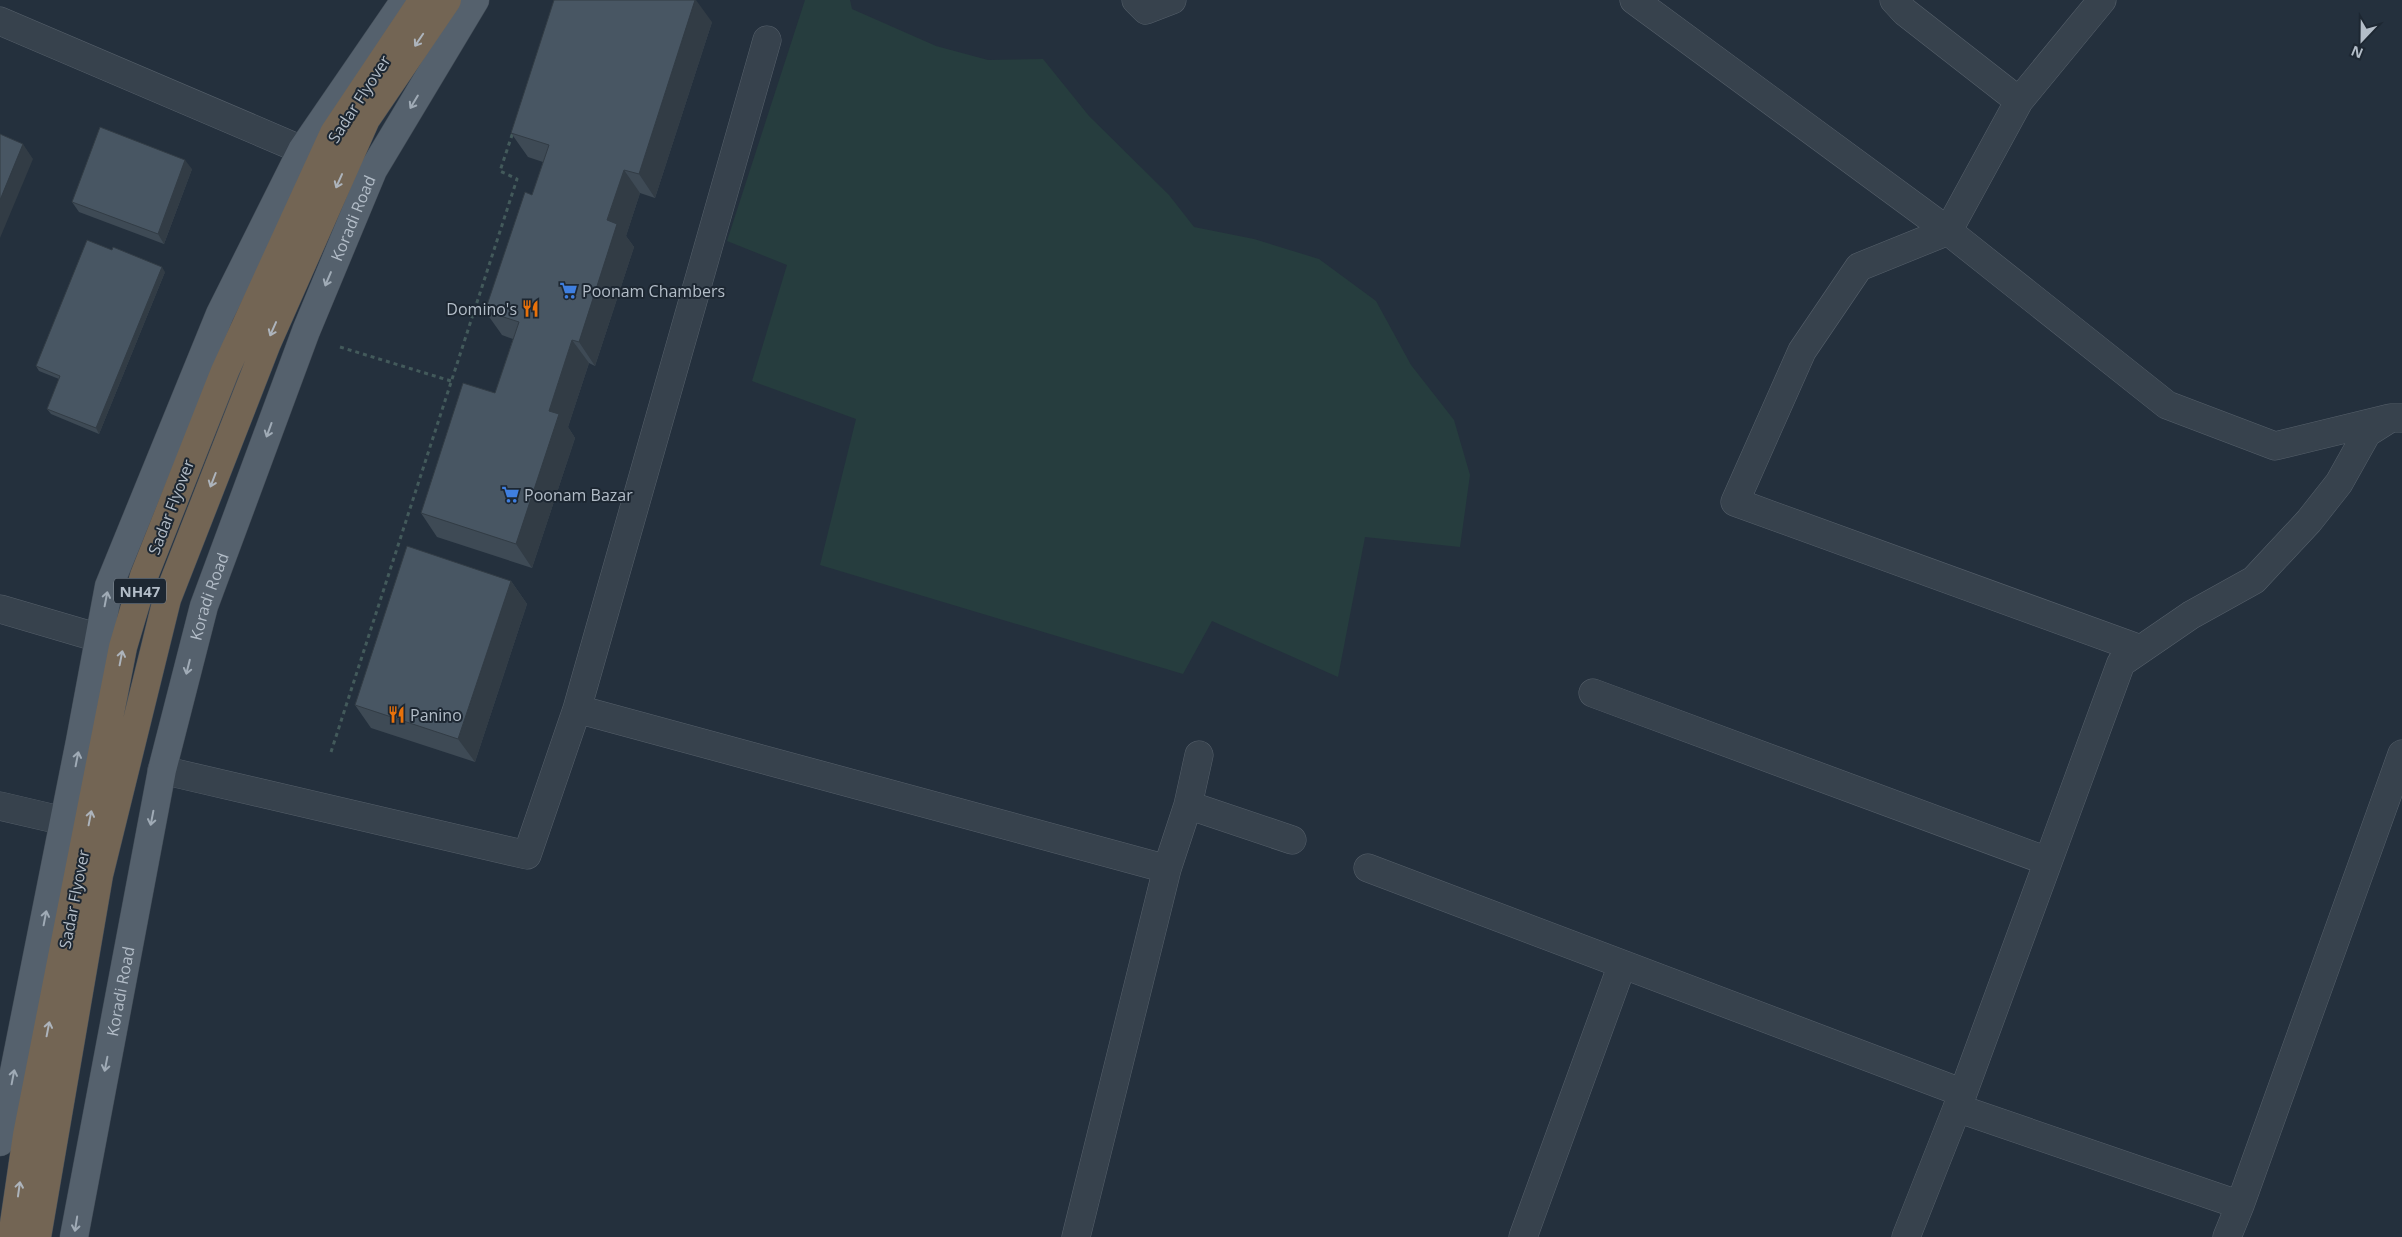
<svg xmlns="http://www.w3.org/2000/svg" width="2402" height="1237" font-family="'Open Sans',sans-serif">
<rect width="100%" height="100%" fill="#24303d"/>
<path fill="#263d3e" d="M805,0H850L852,9L936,46L988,60L1043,59L1089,116L1169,195L1194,227L1254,239L1319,259L1376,301L1411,365L1454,420L1470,475L1460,547L1365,537L1338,677L1212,621L1183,674L820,565L856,419L752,381L787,265L727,241Z"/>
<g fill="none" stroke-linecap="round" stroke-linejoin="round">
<defs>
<path id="minor" d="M1136,0L1146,10L1172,0
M1634,0L1948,231L2167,405L2275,446L2390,418H2402
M1894,0L1905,12L2019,101
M2102,0L2019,101L1948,231L1859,267L1802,351L1735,502L2140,649
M0,21L302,150
M767,40L577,709L1167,869L1076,1237
M0,609L99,638
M1593,693L2047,861
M162,770L527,855L577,709
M1188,805L1199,755
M0,806L64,821
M1368,868L1963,1093L1906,1237
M1167,869L1188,805L1292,840
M1963,1093L2121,663L2191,615L2254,580L2309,521L2339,483L2367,433L2386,421
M1957,1108L2240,1205
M1523,1237L1622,965
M2227,1237L2240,1205L2402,754"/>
<g id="major">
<path d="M0,1142L80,741L109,586L220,314L302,150L405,0"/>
<path id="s1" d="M74,1237L162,770L204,606L306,331L373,170L475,0"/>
</g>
<path id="highway" d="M12,1237L27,1135L123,647L144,576L225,371L334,133L423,0
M37,1237L99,875L167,599L267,343L366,119L447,0"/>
</defs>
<use href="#minor" stroke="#56606b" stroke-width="29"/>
<use href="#major" stroke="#414b56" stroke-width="29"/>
<use href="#highway" stroke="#434d58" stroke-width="29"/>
<path stroke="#435a5b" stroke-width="3" stroke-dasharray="4 4" stroke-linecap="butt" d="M340,347L451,381
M331,752L517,179L500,171L513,132"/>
<use href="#minor" stroke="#37424d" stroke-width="28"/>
<use href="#major" stroke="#55616d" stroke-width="28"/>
<use href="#highway" stroke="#736554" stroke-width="28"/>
</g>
<path fill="#3e4a55" d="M712,22L655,198L640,193L626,236L634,247L595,366L589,363L568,427L575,438L532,568L437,537L421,513L495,393L513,339L502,335L485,311L532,195L543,162L528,157L511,133Z
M192,169L164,244L79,212L72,202Z
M165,272L99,434L51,414L47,409L59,379L39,371L36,366Z
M511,581L527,604L475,762L371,728L355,705Z"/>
<path fill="#323c45" d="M695,0H696L712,22L655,198L639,174Z
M23,144L33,159L0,238V200Z
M185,160L192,169L164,244L158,234Z
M624,170L640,193L626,236L634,247L595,366L579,342L607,220Z
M162,267L165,272L99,434L96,428Z
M572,340L589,363L568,427L575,438L532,568L516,544L549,411Z
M511,581L527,604L475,762L458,739Z"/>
<path fill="#485663" stroke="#323c45" d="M554,0H695L639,174L624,170L607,220L617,224L579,342L572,340L549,411L559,414L516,544L421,513L463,383L495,393L519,322L485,311L525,192L532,195L549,145L511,133Z
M100,127L185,160L158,234L72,202Z
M0,134L23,144L0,200Z
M87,240L112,250L113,247L162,267L96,428L47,409L60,376L36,366Z
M407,546L511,581L458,739L355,705Z"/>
<defs><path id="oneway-shaft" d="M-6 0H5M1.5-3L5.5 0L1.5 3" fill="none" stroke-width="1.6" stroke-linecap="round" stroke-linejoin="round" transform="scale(1.25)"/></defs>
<g stroke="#adb4bc">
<use href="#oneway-shaft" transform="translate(419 40) rotate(124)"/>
<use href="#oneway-shaft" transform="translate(339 181) rotate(114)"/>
<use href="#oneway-shaft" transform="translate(273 329) rotate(114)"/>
<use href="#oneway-shaft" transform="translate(213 480) rotate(111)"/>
<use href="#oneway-shaft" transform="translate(121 658) rotate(-79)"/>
<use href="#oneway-shaft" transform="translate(90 818) rotate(-79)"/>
<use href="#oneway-shaft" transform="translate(48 1029) rotate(-79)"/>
<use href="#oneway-shaft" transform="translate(19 1189) rotate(-82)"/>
</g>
<g stroke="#a0abb6">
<use href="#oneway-shaft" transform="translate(414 102) rotate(121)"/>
<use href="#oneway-shaft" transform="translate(328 279) rotate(113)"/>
<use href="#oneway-shaft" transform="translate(269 430) rotate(110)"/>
<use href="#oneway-shaft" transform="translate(106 599) rotate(-79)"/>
<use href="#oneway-shaft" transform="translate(188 667) rotate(104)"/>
<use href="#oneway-shaft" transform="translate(77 759) rotate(-79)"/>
<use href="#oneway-shaft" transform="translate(152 818) rotate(101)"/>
<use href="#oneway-shaft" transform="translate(45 918) rotate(-79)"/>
<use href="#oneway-shaft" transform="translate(106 1064) rotate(101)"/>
<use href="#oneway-shaft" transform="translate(13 1077) rotate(-79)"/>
<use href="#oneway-shaft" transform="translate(76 1224) rotate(99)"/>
</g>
<defs>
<symbol id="supermarket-bare" viewBox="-9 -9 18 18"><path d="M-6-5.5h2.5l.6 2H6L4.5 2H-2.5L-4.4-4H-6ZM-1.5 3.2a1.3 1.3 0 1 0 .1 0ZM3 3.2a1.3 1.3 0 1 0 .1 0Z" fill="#3f7fe0" stroke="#1d2732" stroke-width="2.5" paint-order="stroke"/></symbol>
<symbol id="restaurant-bare" viewBox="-9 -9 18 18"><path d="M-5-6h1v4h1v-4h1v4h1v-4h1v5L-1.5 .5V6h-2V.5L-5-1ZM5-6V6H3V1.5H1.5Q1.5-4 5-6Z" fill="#e8710a" stroke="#1d2732" stroke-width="2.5" paint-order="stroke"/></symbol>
</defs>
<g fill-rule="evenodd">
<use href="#supermarket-bare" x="556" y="278" width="25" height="25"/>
<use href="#restaurant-bare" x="518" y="296" width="25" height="25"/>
<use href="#supermarket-bare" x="498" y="482" width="25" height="25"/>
<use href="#restaurant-bare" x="384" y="702" width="25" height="25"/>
</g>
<g text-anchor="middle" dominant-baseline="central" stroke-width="4" stroke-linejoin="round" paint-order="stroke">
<rect fill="#1d2732" stroke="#86909b" stroke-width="1" x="114" y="578.5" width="52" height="25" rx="4"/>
<g font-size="15" font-weight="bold" fill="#b3bdc8">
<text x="140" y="591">NH47</text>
</g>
<g font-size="16" fill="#b3bdc8" stroke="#1d2732">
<text transform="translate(359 99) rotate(-57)">Sadar Flyover</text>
<text stroke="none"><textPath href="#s1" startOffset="1060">Koradi Road</textPath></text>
<text transform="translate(171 507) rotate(-69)">Sadar Flyover</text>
<text stroke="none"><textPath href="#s1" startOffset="655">Koradi Road</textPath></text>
<text transform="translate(74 899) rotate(-79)">Sadar Flyover</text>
<text stroke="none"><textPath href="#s1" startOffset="250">Koradi Road</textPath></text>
</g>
<g font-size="16" fill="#b3bdc8" stroke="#1d2732" text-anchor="start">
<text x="582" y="291">Poonam Chambers</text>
<text x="517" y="309" text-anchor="end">Domino's</text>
<text x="524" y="495">Poonam Bazar</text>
<text x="410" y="715">Panino</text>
</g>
</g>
<g transform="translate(2362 40) rotate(202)" stroke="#1d2732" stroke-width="4" paint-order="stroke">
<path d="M0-4L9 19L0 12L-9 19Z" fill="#b3bdc8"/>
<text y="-8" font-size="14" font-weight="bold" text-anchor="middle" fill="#b3bdc8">N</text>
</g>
</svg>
